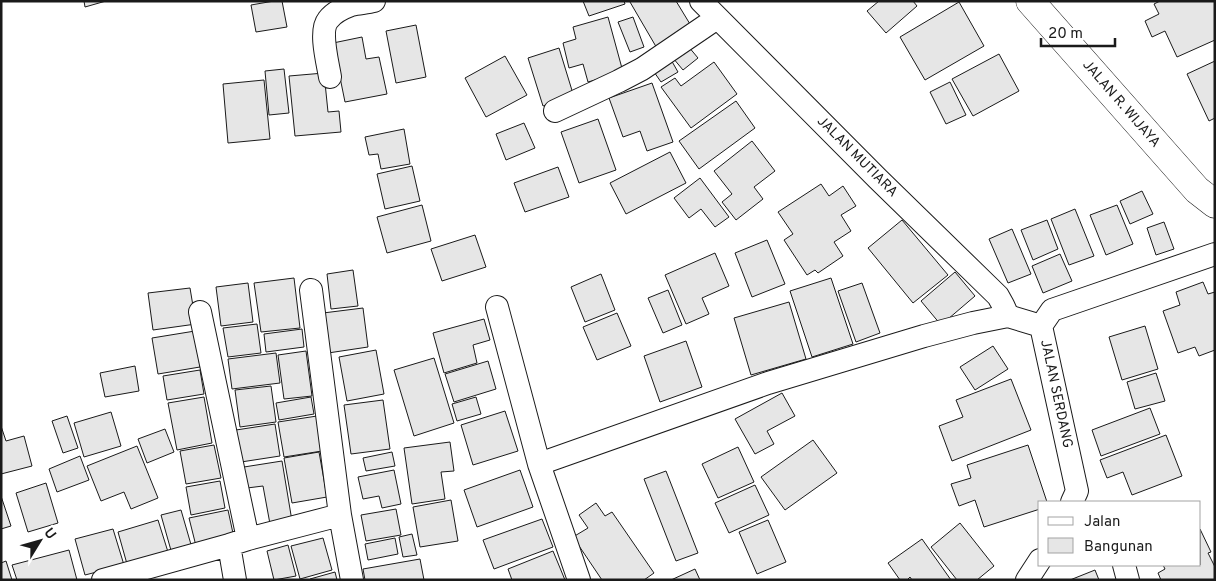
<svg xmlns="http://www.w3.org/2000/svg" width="1216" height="581" font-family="Overpass,sans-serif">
<rect width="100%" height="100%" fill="#fff"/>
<path fill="#e6e6e6" stroke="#1a1a1a" d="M84,1H106L85,7Z
M274,1H282L287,27L256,32L251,5Z
M583,1H624L625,4L589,16Z
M631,1H676L693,29L658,50L630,2Z
M879,1H913L917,6L886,33L867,11Z
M1160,1H1215V40L1177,57L1165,31L1152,37L1145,21L1159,14L1154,4Z
M959,2L984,46L925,80L900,37Z
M608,17L623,72L588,82L583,64L569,68L563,43L576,39L573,27Z
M633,17L644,47L630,52L618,22Z
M416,25L426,77L396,83L386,31Z
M362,37L366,59L379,57L387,94L345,102L333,43Z
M688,46L698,58L683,70L673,58Z
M559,48L574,97L543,106L528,58Z
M999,54L1019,91L973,116L952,79Z
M505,56L527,95L486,117L465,78Z
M670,58L678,72L661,82L652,69Z
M1215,61V118L1209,121L1187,74Z
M714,62L737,94L691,128L661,87L675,78L681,86Z
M284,69L289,113L269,115L265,71Z
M324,73L328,112L339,111L341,132L295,136L289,76Z
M264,80L270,139L228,143L223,84Z
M950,82L966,115L946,124L930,92Z
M652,83L673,142L647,151L640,131L623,137L609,98Z
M736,101L755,128L699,169L679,141Z
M598,119L616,170L579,183L561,132Z
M524,123L535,148L506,160L496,134Z
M404,129L410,164L381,169L378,154L369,155L365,137Z
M752,141L775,171L754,187L763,199L736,220L722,202L732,194L714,171Z
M670,152L686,183L626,214L610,183Z
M412,166L420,201L385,209L377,174Z
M558,167L569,197L525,212L514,183Z
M700,178L729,217L715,227L701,209L689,218L674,198Z
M821,184L829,196L843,186L856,206L841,215L851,231L834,242L843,256L818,273L815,270L807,275L784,240L793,234L778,212Z
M1142,191L1153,214L1130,224L1120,201Z
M422,205L431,241L387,253L377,217Z
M1117,205L1133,244L1106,255L1090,215Z
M1075,209L1094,256L1069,265L1051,219Z
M902,220L948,275L913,303L868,248Z
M1047,220L1058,249L1033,260L1021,230Z
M1164,222L1174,249L1156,255L1147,228Z
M1012,229L1031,274L1008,283L989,239Z
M475,235L486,267L442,281L431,249Z
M767,240L785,284L752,297L735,253Z
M715,253L729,286L702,298L709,314L686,324L665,275Z
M1060,254L1072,281L1043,293L1032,266Z
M353,270L358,306L331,309L327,274Z
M955,272L975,296L941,325L921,301Z
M601,274L615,310L585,322L571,287Z
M294,278L300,328L261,332L254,283Z
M831,278L853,344L812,357L790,291Z
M1203,282L1208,294L1215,292V350L1199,356L1195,347L1178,353L1163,311L1180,305L1176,292Z
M248,283L253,322L221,326L216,287Z
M862,283L880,333L856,342L838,291Z
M190,288L196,324L153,330L148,293Z
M668,290L682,325L663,333L648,298Z
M789,302L806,359L751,375L734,318Z
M363,308L368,347L328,353L323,313Z
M617,313L631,346L597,360L583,327Z
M484,319L490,340L473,345L477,363L444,373L433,333Z
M257,324L261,353L228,357L223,328Z
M1145,326L1158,369L1122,380L1109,337Z
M302,329L304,347L266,352L264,334Z
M195,331L200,367L158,374L152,338Z
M686,341L702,387L660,402L644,356Z
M993,346L1008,369L975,390L960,367Z
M376,350L384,394L347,401L339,357Z
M306,351L312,396L284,399L278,355Z
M276,353L280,383L232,389L228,359Z
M434,358L454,423L414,436L394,370Z
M488,361L496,389L454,402L445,374Z
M135,366L139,391L105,397L100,373Z
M200,370L204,394L167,400L163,376Z
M1156,373L1165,401L1135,409L1127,382Z
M1011,379L1031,430L952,461L939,426L963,417L956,400Z
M271,386L276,422L240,427L235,390Z
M782,393L795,416L767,431L774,444L755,454L735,419Z
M204,397L212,443L177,450L168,403Z
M311,397L314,414L279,420L276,403Z
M476,397L481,414L457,421L452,404Z
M383,400L390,449L351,454L344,405Z
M1150,408L1160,434L1101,456L1092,430Z
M505,411L518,451L473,465L461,425Z
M111,412L121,446L84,457L74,423Z
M67,416L78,448L63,453L52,421Z
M317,416L322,451L284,457L278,422Z
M275,424L280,456L241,462L236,430Z
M1,426L6,441L24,436L32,466L1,474Z
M165,429L174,452L147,463L138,439Z
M1166,435L1182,476L1132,495L1123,472L1107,478L1100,460Z
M813,440L837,473L785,510L761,477Z
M450,442L454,471L441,472L445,499L412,504L404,448Z
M214,445L221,478L186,484L180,451Z
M1028,445L1047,502H1040V509L984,527L975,500L959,506L951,484L971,478L967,465Z
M137,446L158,498L131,509L124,492L101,501L87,466Z
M738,447L754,482L718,498L702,464Z
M319,452L327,497L292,503L284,458Z
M392,452L395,466L366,471L363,458Z
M80,456L89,480L57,492L49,469Z
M282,461L292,521L270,524L263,486L247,488L244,467Z
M394,470L401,504L382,508L379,496L363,499L358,477Z
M520,470L533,507L477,527L464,490Z
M666,471L698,553L676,561L644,479Z
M220,481L225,508L191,515L186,487Z
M46,483L58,523L28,532L16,493Z
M755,485L769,515L729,533L715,503Z
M1,496L11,526L1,529Z
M451,500L458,541L420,547L413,507Z
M596,503L605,516L612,512L654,573L644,580H602L573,537L588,528L579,515Z
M396,509L401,535L366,541L361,515Z
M181,510L192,548L172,554L161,515Z
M228,510L234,538L196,546L189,518Z
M542,519L553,547L494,569L483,540Z
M158,520L168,552L127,564L118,532Z
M768,520L786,562L757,574L739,532Z
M960,523L994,566L977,580H957L931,547Z
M113,529L124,565L85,575L75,539Z
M1200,529L1211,552L1208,553L1215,567V580H1161L1158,573L1165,569L1163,565H1200Z
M412,534L417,555L403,557L399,537Z
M323,538L332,570L300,579L291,546Z
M395,538L398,554L368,560L365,544Z
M922,539L951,580H912L910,577L907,580H900L888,563Z
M288,545L296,576L274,580L267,551Z
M69,550L77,580H17L12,565Z
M553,551L565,580H512L508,569Z
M420,559L424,580H365L363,569Z
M6,561L12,580H1V563Z
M695,569L700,580H671Z
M1095,570L1099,580H1070Z
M335,572L337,580H311L310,579Z"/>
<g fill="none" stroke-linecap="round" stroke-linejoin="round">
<defs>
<path id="street" d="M701,1L878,179L998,296L1003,305L1008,316
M330,77C328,64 319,31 328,20C333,13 343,8 351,5C358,3 367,3 374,1
M555,111L619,81L642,69L717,18
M311,290L340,515L352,580
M497,307L539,464L579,580
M200,312L248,539
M539,464L768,383L924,336L973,323L1008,316L1041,326
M1072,502L1077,491L1041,326L1052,310L1215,254
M229,545L235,580
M1124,565L1128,580
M103,580L229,545L248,539L340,515
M1027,580L1040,560"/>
<path id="secondary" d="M1030,1L1197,190L1215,204"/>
</defs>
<use href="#street" stroke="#1a1a1a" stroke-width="24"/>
<use href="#secondary" stroke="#1a1a1a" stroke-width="29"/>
<use href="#street" stroke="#fff" stroke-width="22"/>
<use href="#secondary" stroke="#fff" stroke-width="28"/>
</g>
<g text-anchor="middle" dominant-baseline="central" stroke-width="4" stroke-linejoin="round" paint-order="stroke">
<g font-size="14" fill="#1a1a1a" stroke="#fff">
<text transform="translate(1121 104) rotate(49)">JALAN R. WIJAYA</text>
<text transform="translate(857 157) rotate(45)">JALAN MUTIARA</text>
<text transform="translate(1056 394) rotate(78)">JALAN SERDANG</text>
</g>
</g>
<rect width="1216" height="581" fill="none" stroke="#1a1a1a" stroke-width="5"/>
<rect x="1038" y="501" width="162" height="65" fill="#ffffff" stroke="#a3a3a3"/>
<rect x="1048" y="517" width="25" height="8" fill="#ffffff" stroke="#a3a3a3"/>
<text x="1084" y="526" font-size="15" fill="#1a1a1a">Jalan</text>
<rect x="1048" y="538" width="25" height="15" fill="#e6e6e6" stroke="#a3a3a3"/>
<text x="1084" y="551" font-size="15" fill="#1a1a1a">Bangunan</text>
<g transform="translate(40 541) rotate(53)" stroke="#ffffff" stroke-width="4" paint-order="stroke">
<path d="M0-4L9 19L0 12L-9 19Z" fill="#1a1a1a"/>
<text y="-8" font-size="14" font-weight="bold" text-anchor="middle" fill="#1a1a1a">U</text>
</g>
<path d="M1041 38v8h74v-8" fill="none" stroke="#1a1a1a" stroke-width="2.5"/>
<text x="1048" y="38" font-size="15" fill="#1a1a1a" stroke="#ffffff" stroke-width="4" paint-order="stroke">20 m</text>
</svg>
